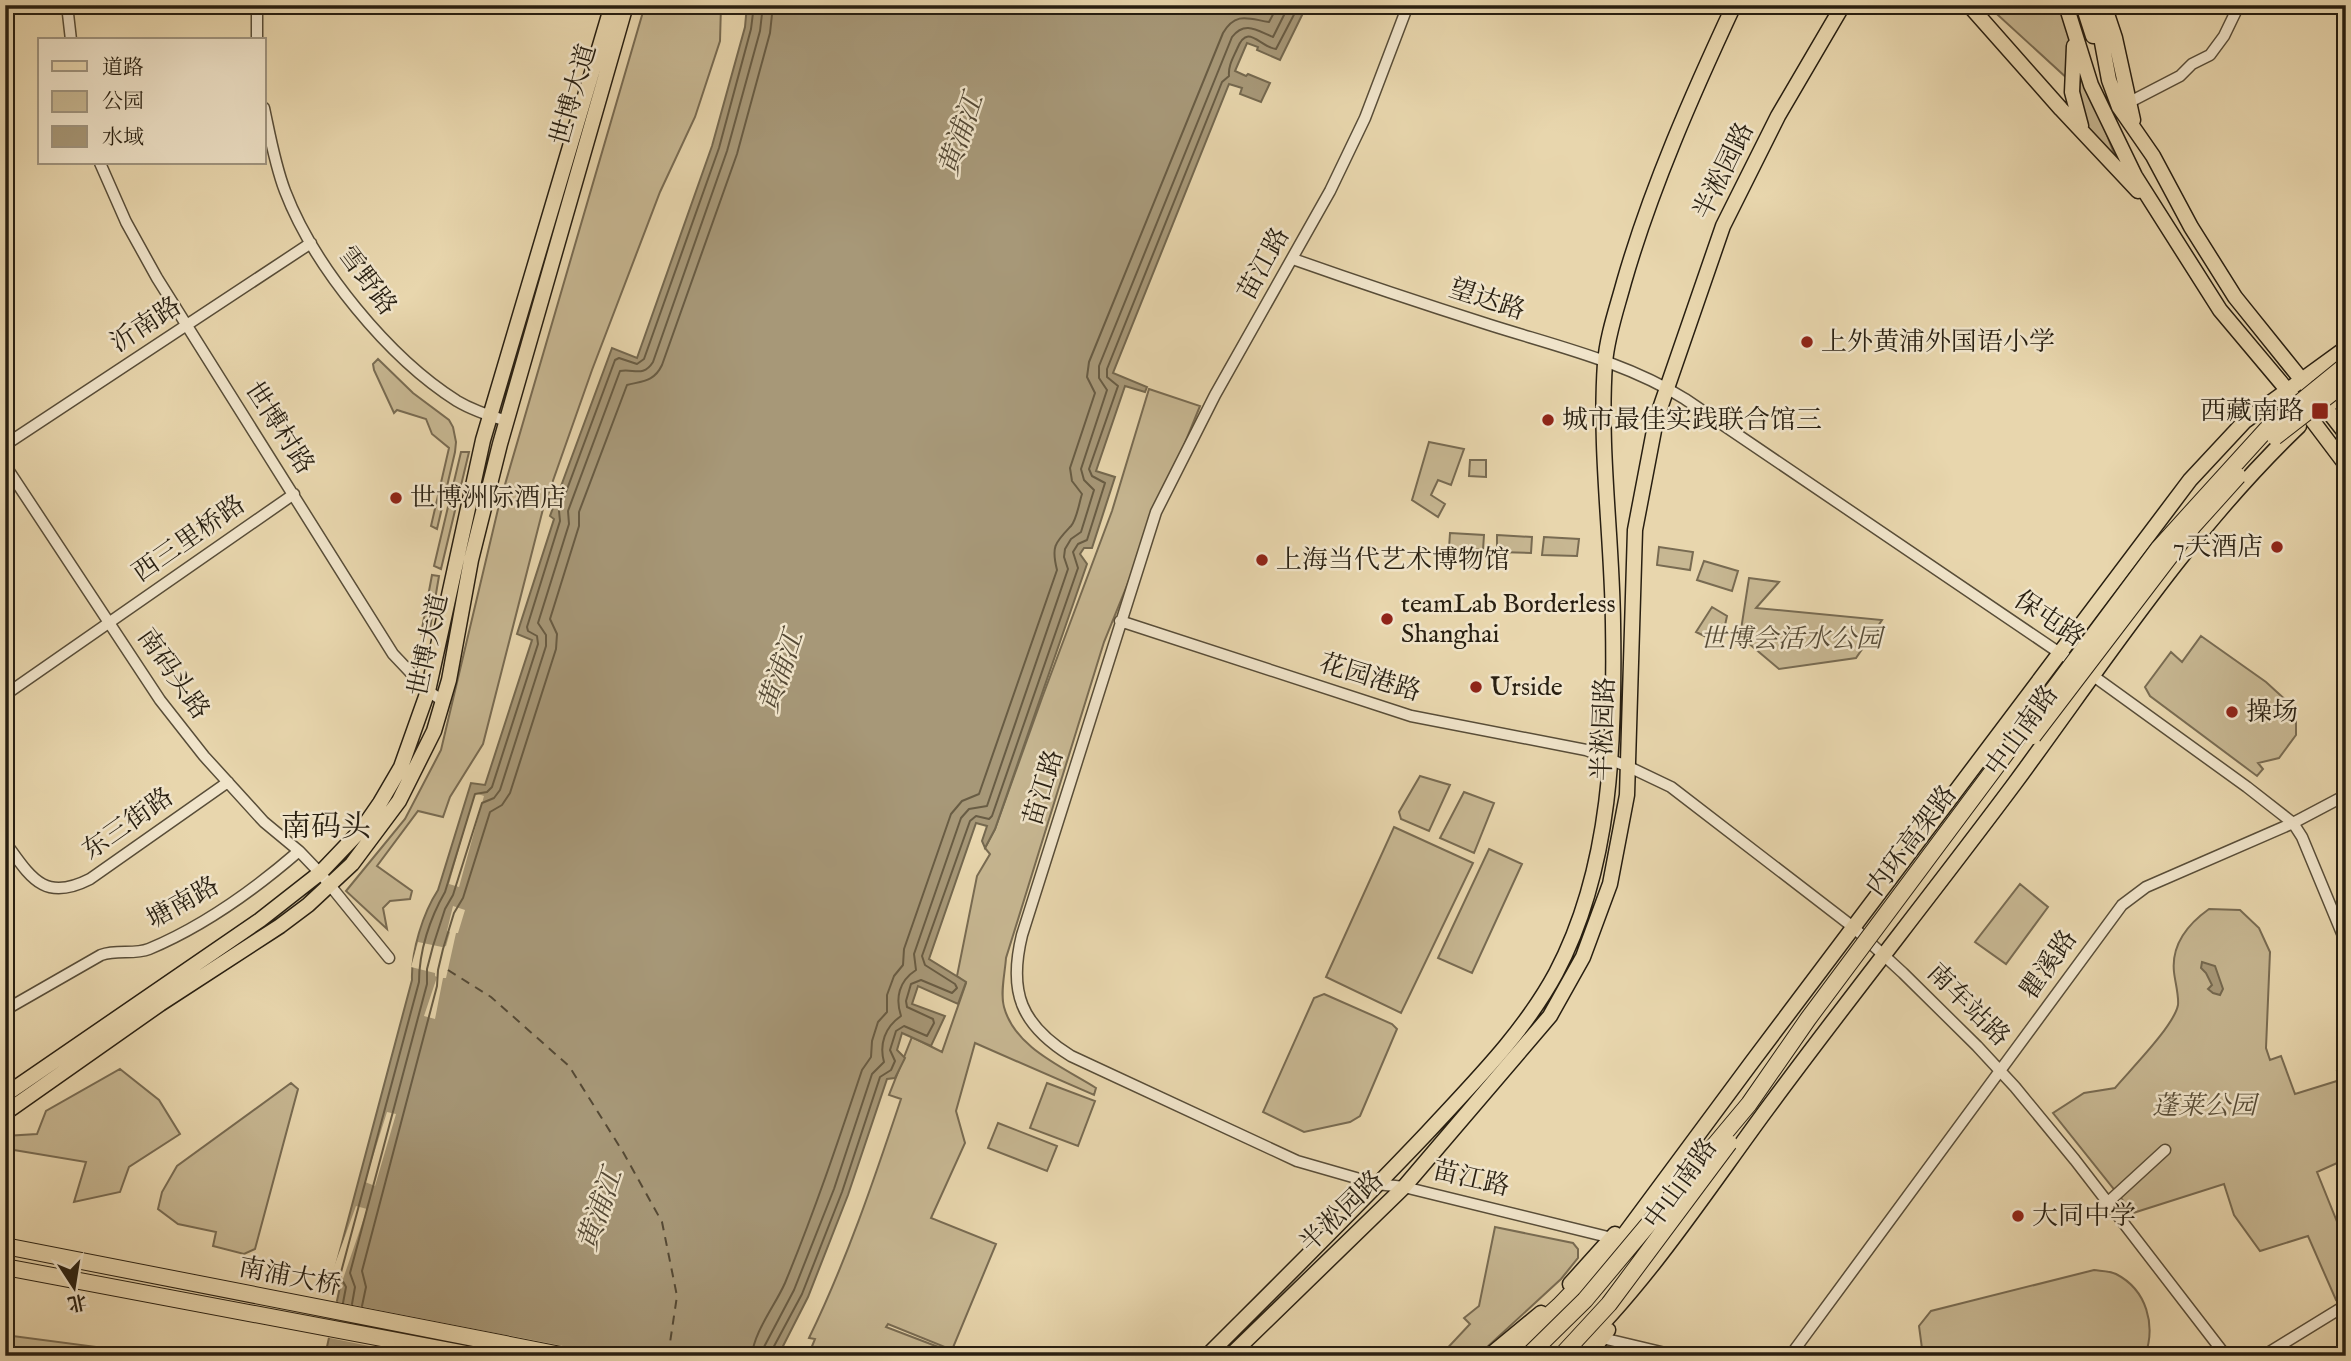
<svg xmlns="http://www.w3.org/2000/svg" width="2351" height="1361" font-family="'IM FELL English','Noto Serif SC',serif">
<rect width="100%" height="100%" fill="#e8d6ad"/>
<filter id="stains"><feTurbulence type="fractalNoise" baseFrequency=".00286" numOctaves="4"/><feColorMatrix values="0 0 0 0 .2 0 0 0 0 .09 0 0 0 0 .02 0 0 0 .5 -.17"/></filter>
<radialGradient id="worn" r=".72"><stop offset=".6" stop-color="#630" stop-opacity="0"/><stop offset="1" stop-color="#630" stop-opacity=".3"/></radialGradient>
<path fill="#c7b792" stroke="#786b52" stroke-width="2" d="M645,5H721L720,41L695,117L660,192L592,370L543,509L483,744L450,797L443,817L418,811L377,866L412,891L410,899L390,901L383,908L387,929L346,891L405,819L441,750L499,505Z
M1987,5H2062L2071,45L2069,80Z
M2081,75L2086,81L2117,161C2088,130 2074,120 2081,75Z
M378,359L413,393L449,420L453,427L456,442L455,452L437,529L431,526L449,448L432,434L426,419L397,410L394,413L374,370L373,364Z
M1149,389L1200,406L1104,642L1006,958C1005,973 1000,993 1004,1007C1015,1048 1063,1067 1096,1088L1094,1095L975,1043L956,1111L965,1143L931,1218L996,1244L952,1350L888,1324L886,1327L941,1348L940,1356H808L815,1339L809,1338C846,1262 874,1180 901,1099L889,1095L912,1037L942,1052L966,983L957,976L977,876L990,854L985,848L995,829L1042,698L1112,511Z
M1429,442L1464,449L1451,485L1438,480L1431,495L1445,504L1438,517L1412,500Z
M461,452H469L441,569L434,566Z
M1470,460H1486V477L1469,476Z
M1450,533L1484,535L1483,550L1449,548Z
M1497,535L1532,537L1531,553L1497,552Z
M1544,537L1579,539L1577,556L1542,555Z
M1659,547L1693,552L1690,570L1657,565Z
M1704,561L1738,571L1732,591L1697,580Z
M432,575L439,576L429,635L421,634Z
M1749,578L1779,582L1756,608L1882,620L1856,658L1779,669L1740,636Z
M1712,607L1727,616L1721,644L1696,632Z
M2201,636L2266,682L2289,703L2296,722V735L2279,758L2258,763L2263,769L2257,776L2150,696L2145,687L2171,652L2182,662Z
M1420,776L1450,785L1429,831L1401,819L1399,812Z
M1464,792L1494,803L1474,853L1440,838Z
M1394,827L1473,863L1401,1013L1326,977Z
M1489,849L1522,864L1472,973L1438,958Z
M2020,884L2048,907L2006,964L1975,942Z
M2209,909L2240,910L2259,928L2270,952L2266,1048L2270,1060L2281,1056L2295,1094L2340,1080L2337,1071L2346,1068V1159L2317,1172L2346,1244V1296L2336,1300L2308,1236L2260,1251L2234,1215L2224,1184L2133,1213L2053,1113L2084,1093L2115,1088C2130,1070 2174,1026 2178,1005C2179,995 2175,982 2174,972C2171,944 2188,924 2209,909Z
M1324,994L1392,1024L1397,1029L1360,1116L1350,1122L1304,1132L1263,1112L1314,998Z
M120,1069L159,1100L180,1134L129,1167L120,1192L74,1202L86,1162L8,1149L5,1147V1136L37,1134L46,1111Z
M291,1083L298,1089L255,1249L244,1254L213,1246L216,1232L178,1224L158,1209L162,1192L177,1166Z
M1047,1083L1095,1101L1078,1146L1030,1128Z
M998,1123L1057,1146L1047,1171L988,1148Z
M1495,1227L1573,1243L1578,1249V1258L1561,1279L1485,1349L1475,1356H1440L1470,1324L1464,1318L1479,1306Z
M2094,1270C2101,1271 2110,1271 2116,1274C2147,1290 2156,1325 2145,1356H1923L1919,1326L1931,1311Z
M5,1335L112,1349L111,1356H5Z
M168,1347L256,1354L269,1355L166,1356Z"/>
<path fill="#a79878" stroke="#74684f" stroke-width="2" d="M747,5H1307L1280,60L1257,50L1258,47L1247,43L1235,71L1246,76L1248,74L1270,83L1261,102L1240,94L1242,88L1229,84L1113,373L1147,387L1145,392L1125,386L1096,471L1115,477L1092,548H1084L1080,554L1087,564L995,829L985,848L982,841L987,826L976,823L929,959L966,982L958,1004L918,986L912,1004L945,1016L931,1046L902,1033L897,1050L905,1058L895,1078L887,1079L848,1195L808,1297L778,1356H325L340,1287L331,1284L412,980C411,951 423,913 438,890L471,783L485,785L532,640L517,634L554,519L550,516L612,348L637,358L712,146L745,27Z
M2202,962L2215,966L2223,989L2220,995L2213,993L2208,989L2212,985L2206,973L2201,968Z"/>
<path fill="#e8d6ad" d="M475,793L484,796L459,887L449,884Z
M453,906L465,910L458,933H456L446,978H443L435,1019L424,1016L437,977L435,976V973L411,967L418,942L442,947L446,946L450,932L447,931Z
M387,1112L396,1114L375,1186L365,1182Z
M356,1206L367,1209L343,1279L331,1275Z
M333,1301L614,1356H418L325,1337Z"/>
<g fill="none" stroke-linecap="round" stroke-linejoin="round">
<path stroke="#685c44" stroke-width="2" d="M343,1303L346,1287L340,1276L419,982C419,951 430,918 445,892L475,794L487,792L492,787L538,644L537,636L528,631L527,627L560,521L559,511L615,360L619,358L637,364L644,359L719,148L751,29L754,5
M352,1304L355,1287L350,1273L427,984V969L433,946L445,909L453,895L482,803L494,798L500,790L546,646V635L538,623L569,524L568,511L620,371C633,368 643,378 653,362L727,151L760,31L763,5
M362,1306L366,1287L362,1271L437,986L438,970L443,949L454,913L463,898L490,812L502,805L510,793L556,649L557,634L550,619L579,526V512L627,385C642,381 654,382 662,365L737,154L770,33L773,5
M752,1356C753,1333 776,1304 785,1283C814,1213 838,1142 862,1070L871,1057L872,1041L878,1022L887,1012V995L894,976L903,965L904,949L951,814L962,801L979,794L1057,570C1051,546 1055,543 1071,526C1077,519 1079,503 1082,494L1072,481L1070,468L1095,393L1087,377L1089,362L1223,33C1236,11 1249,19 1269,22L1278,5
M763,1356L764,1347L794,1290L834,1189L872,1074L884,1062C879,1044 885,1027 901,1016C895,998 899,981 916,970L914,954L961,818L969,809L987,806L1068,569L1064,557L1065,549L1071,539L1081,532L1094,490L1084,480L1081,469L1107,390L1099,378V366L1232,37C1245,20 1258,31 1273,37L1289,5
M772,1356V1350L802,1294L842,1192L880,1077L891,1070L895,1061L890,1050L896,1031L904,1026L927,1036L934,1023L933,1019L907,1007L906,1001L911,984L921,980L952,993L957,988L955,984L925,965L922,956L970,821L976,816L989,819L992,816L1078,568L1073,552L1078,544L1087,540L1105,483L1092,476L1089,469L1118,386L1107,377V369L1222,82L1229,76C1228,66 1233,58 1237,49C1248,22 1259,47 1276,49L1299,5"/>
<path stroke="#544935" stroke-width="2" stroke-dasharray="9 7" stroke-linecap="butt" d="M448,970L491,997L569,1066L623,1152L662,1222L677,1296L668,1356"/>
<defs>
<path id="minor" d="M67,5L71,40
M257,5V40
M1408,5L1365,118L1330,191L1215,395L1156,512L1022,935C1008,992 1021,1025 1071,1056L1297,1161L1377,1184L1404,1187L1612,1238
M2124,105L2180,76L2192,64L2210,55L2224,36L2239,5
M264,108C270,136 275,165 285,191C314,267 389,358 457,401C472,410 490,416 507,421
M100,163L126,222L157,278L393,654L428,691L443,701
M1293,259C1358,282 1424,304 1490,325C1556,346 1626,362 1685,399L2092,675L2247,787L2293,823L2302,837L2346,943
M5,445L311,243
M5,465L160,700L204,756L264,822L299,851L320,873L389,958
M1120,621L1411,716L1586,750L1629,767L1671,787L1853,927L1903,973L1977,1046L2015,1087L2075,1160L2226,1356
M5,695L294,494
M5,842C30,876 43,903 90,879L228,782
M5,1010L101,955C117,949 134,955 149,949C204,926 254,890 299,851
M2105,1205L2165,1150
M1602,1338L1678,1356
M1790,1356L2122,905L2146,887L2293,823L2346,795
M2263,1356L2346,1305"/>
<path id="major" d="M1969,5L2061,109L2138,191
M2066,5L2091,85L2135,176L2220,310L2309,416L2346,465
M2083,5L2093,36
M2095,5L2109,80L2119,107L2153,156L2191,227L2235,297L2305,384
M2104,5L2115,38L2133,120
M2074,46L2072,92L2081,126
M2321,402L2346,434
M2324,408L2346,393
M5,1095L260,920L320,873L362,829L380,803L401,767L428,691L483,440L612,5
M5,1113L160,1004L280,926L308,905L352,864L399,801L434,731L449,680L471,560L500,444L626,5
M1609,1255L1752,1062L2190,480L2245,421L2346,348
M1570,1284L1615,1234
M1207,1356C1281,1282 1355,1209 1427,1133C1473,1083 1523,1034 1556,973C1612,867 1615,740 1613,623C1612,536 1599,450 1605,363C1607,336 1617,308 1624,282C1651,188 1693,93 1734,5
M1230,1356L1404,1187L1550,1016L1583,957L1610,884L1627,795L1635,530L1656,420L1723,226L1778,116L1843,5
M1489,1356L1541,1313
M1571,1356C1647,1283 1705,1193 1767,1109C1848,999 1933,893 2015,783C2105,661 2189,531 2299,426
M1588,1356L1608,1330"/>
<path id="highway" d="M5,1246L566,1356
M5,1267L477,1356
M1504,1356L1559,1306L1615,1248"/>
</defs>
<use href="#minor" stroke="#584d38" stroke-width="13"/>
<use href="#major" stroke="#281f11" stroke-width="17"/>
<use href="#highway" stroke="#281f11" stroke-width="18"/>
<use href="#minor" stroke="#f0e4ca" stroke-width="10"/>
<use href="#major" stroke="#e8d6ad" stroke-width="14"/>
<use href="#highway" stroke="#e8d6ad" stroke-width="16"/>
<defs>
<path id="highway-bridge" d="M2275,437L2346,382
M2033,736L2193,526L2238,476
M1528,1356L1585,1300L1749,1104L1808,1019L2159,548L2266,430L2346,365
M1561,1356L1609,1304L1729,1143"/>
</defs>
<use href="#highway-bridge" stroke="#281f11" stroke-width="18" stroke-linecap="butt"/>
<use href="#highway-bridge" stroke="#e8d6ad" stroke-width="16"/>
</g>
<g fill="#8f2418" stroke="#f0e4ca" stroke-width="2.5">
<circle cx="1807" cy="342" r="7"/>
<rect x="2311" y="402" width="18" height="18" rx="3.5"/>
<circle cx="1548" cy="420" r="7"/>
<circle cx="396" cy="498" r="7"/>
<circle cx="2277" cy="547" r="7"/>
<circle cx="1262" cy="560" r="7"/>
<circle cx="1387" cy="619" r="7"/>
<circle cx="1476" cy="687" r="7"/>
<circle cx="2232" cy="712" r="7"/>
<circle cx="2018" cy="1216" r="7"/>
</g>
<g text-anchor="middle" dominant-baseline="central" stroke-width="5" stroke-linejoin="round" paint-order="stroke">
<g font-size="26" fill="#281f11" stroke="#f0e4ca">
<text transform="translate(574 95) rotate(-74)">世博大道</text>
<text transform="translate(1724 171) rotate(-64)">半淞园路</text>
<text transform="translate(1264 264) rotate(-61)">苗江路</text>
<text transform="translate(367 281) rotate(53)">雪野路</text>
<text transform="translate(1487 300) rotate(18)">望达路</text>
<text transform="translate(146 325) rotate(-33)">沂南路</text>
<text transform="translate(279 428) rotate(57)">世博村路</text>
<text transform="translate(189 539) rotate(-35)">西三里桥路</text>
<text transform="translate(2049 619) rotate(34)">保屯路</text>
<text transform="translate(429 645) rotate(-78)">世博大道</text>
<text transform="translate(173 674) rotate(55)">南码头路</text>
<text transform="translate(1370 678) rotate(17)">花园港路</text>
<text transform="translate(1604 729) rotate(-88)">半淞园路</text>
<text transform="translate(2022 731) rotate(-54)">中山南路</text>
<text transform="translate(1044 788) rotate(-73)">苗江路</text>
<text transform="translate(128 824) rotate(-35)">东三街路</text>
<text transform="translate(1912 841) rotate(-53)">内环高架路</text>
<text transform="translate(183 903) rotate(-29)">塘南路</text>
<text transform="translate(2049 965) rotate(-55)">瞿溪路</text>
<text transform="translate(1968 1005) rotate(45)">南车站路</text>
<text transform="translate(1471 1179) rotate(13)">苗江路</text>
<text transform="translate(1681 1184) rotate(-54)">中山南路</text>
<text transform="translate(1342 1212) rotate(-44)">半淞园路</text>
<text transform="translate(290 1277) rotate(11)">南浦大桥</text>
</g>
<g font-size="26" fill="#281f11" stroke="#f0e4ca" text-anchor="start">
<text x="1821" y="342">上外黄浦外国语小学</text>
<text x="2304" y="411" text-anchor="end">西藏南路</text>
<text x="1562" y="420">城市最佳实践联合馆三</text>
<text x="410" y="498">世博洲际酒店</text>
<text x="2263" y="547" text-anchor="end">7天酒店</text>
<text x="1276" y="560">上海当代艺术博物馆</text>
<text x="1401" y="604">teamLab Borderless<tspan x="1401" dy="30">Shanghai</tspan></text>
<text x="1490" y="687">Urside</text>
<text x="2246" y="712">操场</text>
<text x="2032" y="1216">大同中学</text>
</g>
<g font-size="26" font-style="italic" fill="#584d38" stroke="#f0e4ca">
<text x="1791" y="639">世博会活水公园</text>
<text x="2204" y="1106">蓬莱公园</text>
</g>
<g font-size="28" font-style="italic" fill="#544935" stroke="#f0e4ca">
<text transform="translate(962 135) rotate(-71)">黄浦江</text>
<text transform="translate(782 672) rotate(-71)">黄浦江</text>
<text transform="translate(601 1210) rotate(-71)">黄浦江</text>
</g>
<g font-size="30" fill="#281f11" stroke="#f0e4ca">
<text x="326" y="828">南码头</text>
</g>
</g>
<rect width="2351" height="1361" fill="none" stroke="#e8d6ad" stroke-width="28"/>
<rect x="7" y="7" width="2337" height="1347" fill="none" stroke="#281f11" stroke-width="3.5"/>
<rect x="14" y="14" width="2323" height="1333" fill="none" stroke="#281f11" stroke-width="2"/>
<rect x="38" y="38" width="228" height="126" fill="#f0e4ca" stroke="#a09580" stroke-width="2"/>
<rect x="52" y="61" width="35" height="10" fill="#e8d6ad" stroke="#a09580" stroke-width="2"/>
<text x="102" y="74" font-size="21" fill="#281f11">道路</text>
<rect x="52" y="91" width="35" height="21" fill="#c7b792" stroke="#a09580" stroke-width="2"/>
<text x="102" y="108" font-size="21" fill="#281f11">公园</text>
<rect x="52" y="126" width="35" height="21" fill="#a79878" stroke="#a09580" stroke-width="2"/>
<text x="102" y="144" font-size="21" fill="#281f11">水域</text>
<g transform="translate(74 1287) rotate(168)" stroke="#f0e4ca" stroke-width="5" paint-order="stroke">
<path d="M0-5L12 26L0 18L-12 26Z" fill="#281f11"/>
<text y="-10" font-size="19" font-weight="bold" text-anchor="middle" fill="#281f11">北</text>
</g>
<rect width="100%" height="100%" filter="url(#stains)"/>
<rect width="100%" height="100%" fill="url(#worn)"/>
</svg>
